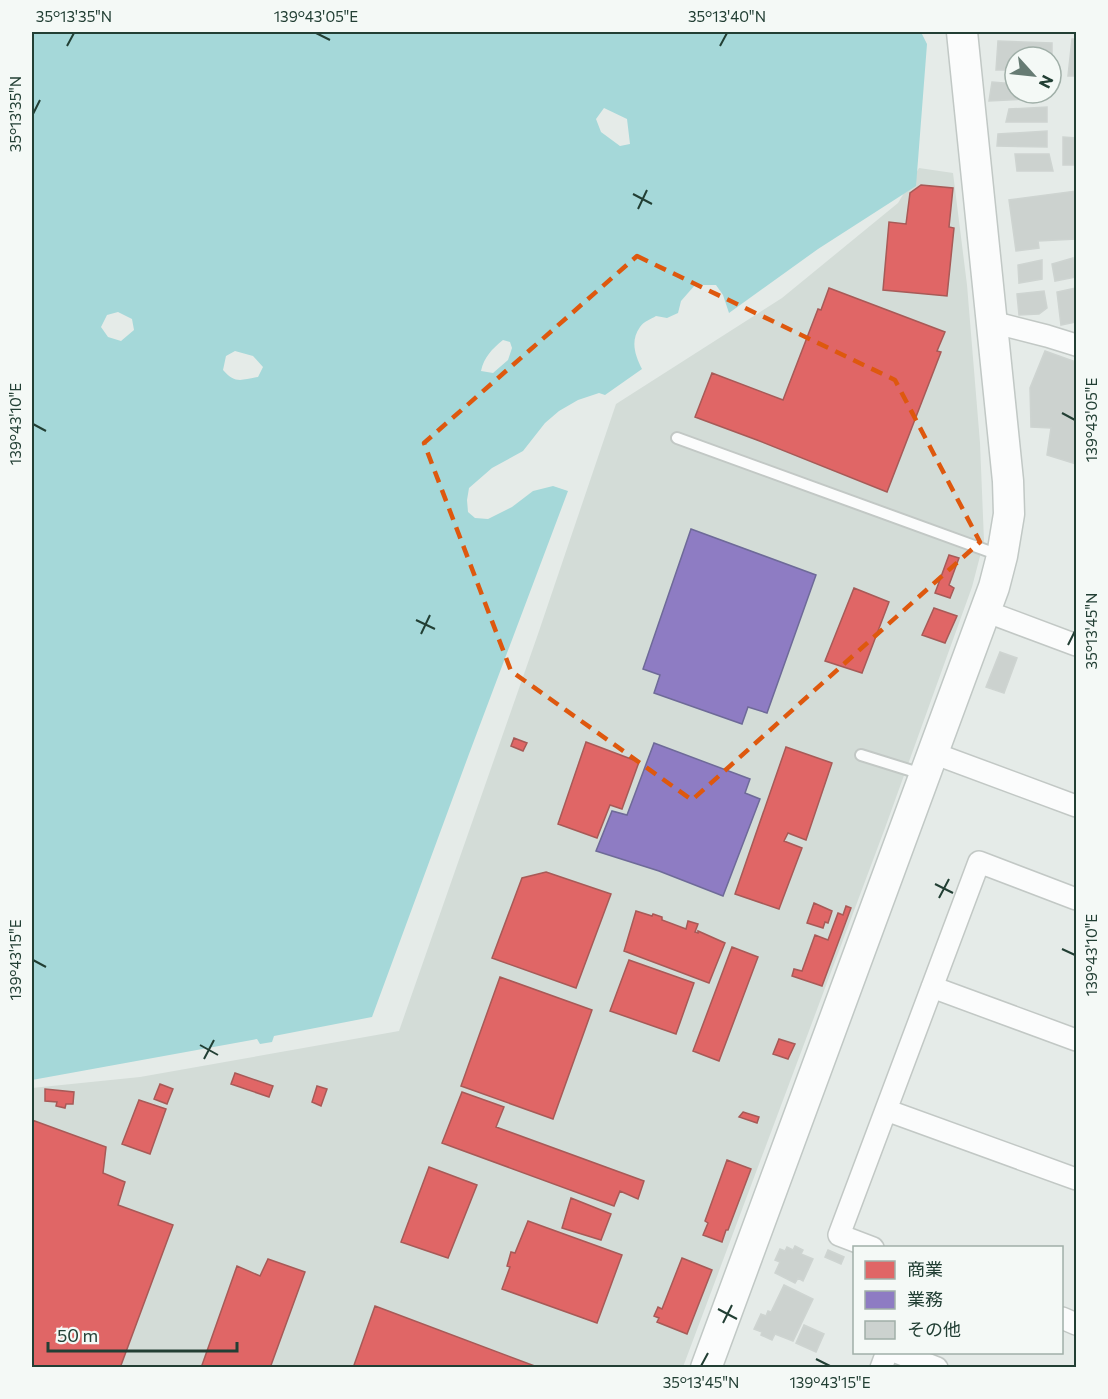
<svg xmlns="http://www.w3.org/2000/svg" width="1108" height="1399" font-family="Commissioner,'Noto Sans JP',sans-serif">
<rect width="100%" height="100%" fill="#e5ebe8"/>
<path fill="#d3dcd7" d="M919,168L953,173L967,285L980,443L984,541L972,587L885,828L683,1367H32V1088L140,1077L399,1031L538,634L616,404L782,298L898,203Z"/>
<path fill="#a5d8d9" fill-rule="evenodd" d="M32,32H921L927,44L916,186L818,249L729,313L723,295L716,285H695L681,301L678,313L667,318L656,316C651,319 643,322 640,327C630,341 635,355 642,369L605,395L599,393L578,400L559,411L545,423L523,451L492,468L469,488L467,500L468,512L475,518L488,519L512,507L533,491L553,486L568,491L469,754L372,1017L274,1036L272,1042L260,1044L257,1039L32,1080ZM604,108L627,119L630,144L620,146L601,132L596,119ZM118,312L132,319L134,330L121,341L108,337L101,327L107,315ZM503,340L510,342L512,348L508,360L493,373L481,371C484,357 492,349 503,340ZM235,351L253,356L263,367L258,377C241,380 235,384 223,370L226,356Z"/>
<path fill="#e06666" stroke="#a75a57" stroke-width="1.5" d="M921,185L953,188L949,227L954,228L947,296L883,290L889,222L906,224L910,193Z
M829,288L945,332L937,351L941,352L887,492L757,440L695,417L712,373L783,400L818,309L821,310Z
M949,555L959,558L949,585L954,588L950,598L935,593Z
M854,588L889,602L862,673L825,661Z
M934,608L957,616L945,643L922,635Z
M514,738L527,743L523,751L511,746Z
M586,742L639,762L622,809L610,805L597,838L558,824Z
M786,747L832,763L806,840L788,833L784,841L802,848L779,909L735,894Z
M546,872L611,894L576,988L492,958L522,878Z
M814,903L832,911L828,923L825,922L823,928L807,923Z
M846,906L851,908L822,986L792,976L794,969L802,971L815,935L828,940L838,913L843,915Z
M636,911L652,916L653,914L662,917V920L686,929L688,921L698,924L695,932L698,933V931L725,943L709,983L624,951Z
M732,947L758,957L719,1061L693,1051Z
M629,960L694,983L676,1034L610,1011Z
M500,977L592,1010L553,1119L461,1086Z
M779,1039L795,1044L788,1059L773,1054Z
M235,1073L273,1086L269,1097L231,1084Z
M160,1084L173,1089L167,1104L154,1099Z
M317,1086L327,1089L321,1106L312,1102Z
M45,1089L74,1092L73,1104H66L65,1108L56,1106L57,1102L45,1101Z
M462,1092L504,1107L496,1127L644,1181L638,1199L620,1191L614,1206L442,1143Z
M139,1100L166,1109L150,1154L122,1144Z
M743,1112L759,1117L757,1123L739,1117Z
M32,1120L106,1147L103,1173L125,1182L118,1205L173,1225L120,1368H32Z
M727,1160L751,1169L728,1230H726L722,1242L703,1235L708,1223L705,1221Z
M429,1167L477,1185L448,1258L401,1242Z
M571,1198L611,1214L601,1240L562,1228Z
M528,1221L622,1255L597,1323L502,1289L510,1267L507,1266L511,1252L515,1253Z
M682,1258L712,1270L687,1334L657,1322L659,1318L654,1316L658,1307L662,1309Z
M268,1259L305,1272L270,1368H201L237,1266L260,1276Z
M375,1306L540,1368H353Z"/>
<path fill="#8e7cc3" stroke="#6e6a98" stroke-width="1.5" d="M691,529L816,575L767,713L748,707L742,724L654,693L660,675L643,669Z
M654,743L750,779L745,793L760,799L723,896L659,871L596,851L612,811L627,815Z"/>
<path fill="#ccd2cf" stroke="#ced4d1" stroke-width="1.5" d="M1072,39H1076V76H1068Z
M998,41L1052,43V69H1051V57H1015V70H996Z
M992,82L1015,84V93H1047L1046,98L989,101Z
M1047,107V122H1006L1009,109Z
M1047,131V147L997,146L998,134Z
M1063,137L1076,138V165H1063Z
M1015,154H1049L1053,171H1017Z
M1076,191V239L1038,241L1039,248L1016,251L1009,200Z
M1073,258L1076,277L1055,281L1052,264Z
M1042,260V279L1019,283L1018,265Z
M1076,288V322L1061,325L1057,292Z
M1044,291L1047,308L1039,314L1019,315L1017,294Z
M1045,351L1076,362V464L1047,455L1051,428L1031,427L1030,388Z
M1000,652L1017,658L1004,693L986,687Z
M795,1246L803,1250L801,1254L813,1259L803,1281L798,1278L795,1283L775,1273L780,1262L775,1260L780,1249L785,1251L787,1247L793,1250Z
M828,1250L844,1257L841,1264L825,1257Z
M784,1285L813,1299L793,1341L775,1334L772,1340L761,1335L762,1332L754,1329L761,1314L766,1316L768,1311L771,1312Z
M804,1325L824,1334L816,1352L796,1343Z"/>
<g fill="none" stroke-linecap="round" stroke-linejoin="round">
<defs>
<path id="lane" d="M677,438L999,555
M861,755L922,774"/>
<path id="street" d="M992,322L1047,336L1076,345
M985,611L1076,645
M933,753L1076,806
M932,987L1076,1040
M886,1110L1076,1179
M873,1248L839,1235L979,862L1076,899
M1062,1318L1076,1324
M896,1352L937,1368
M881,1368L887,1352"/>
<path id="secondary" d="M706,1368L994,587L1002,556L1009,514L1008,481L962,32"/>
</defs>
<use href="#lane" stroke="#c2c8c5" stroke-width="14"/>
<use href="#street" stroke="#c2c8c5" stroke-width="24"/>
<use href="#secondary" stroke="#c1c8c5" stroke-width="33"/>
<use href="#lane" stroke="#fbfcfc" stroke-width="10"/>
<use href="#street" stroke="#fbfcfc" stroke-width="21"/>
<use href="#secondary" stroke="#fbfcfc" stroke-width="30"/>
</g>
<path fill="none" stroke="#de580e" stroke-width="4.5" stroke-dasharray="12 8" stroke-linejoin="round" d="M637,256L895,380L980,542L692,800L511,671L424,443Z"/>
<path fill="none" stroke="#223f34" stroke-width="2" d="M316,33L330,40M67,46L74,33M720,46L727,33M33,114L40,100M633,194L652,204M638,209L647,190M1062,413L1075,420M33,424L46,431M416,620L435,629M421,634L430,615M1068,645L1075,631M935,884L953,893M939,898L949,879M1062,949L1075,955M33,960L46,967M200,1045L218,1055M204,1059L214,1040M718,1309L737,1319M723,1323L732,1305M816,1359L830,1366M701,1366L708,1353"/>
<rect width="1108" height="1399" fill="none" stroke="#f4f9f6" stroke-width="66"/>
<rect x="853" y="1246" width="210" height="108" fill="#f4f9f6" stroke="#a0afa8" stroke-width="1.5"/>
<rect x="865" y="1261" width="30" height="18" fill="#e06666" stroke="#a0afa8" stroke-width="1.5"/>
<text x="907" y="1276" font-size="18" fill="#223f34">商業</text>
<rect x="865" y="1291" width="30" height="18" fill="#8e7cc3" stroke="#a0afa8" stroke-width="1.5"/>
<text x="907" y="1306" font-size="18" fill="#223f34">業務</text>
<rect x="865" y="1321" width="30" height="18" fill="#ccd2cf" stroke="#a0afa8" stroke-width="1.5"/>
<text x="907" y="1336" font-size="18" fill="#223f34">その他</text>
<g transform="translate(1033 75) rotate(117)"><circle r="28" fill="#f4f9f6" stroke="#a0afa8" stroke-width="1.5"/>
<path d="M0-4.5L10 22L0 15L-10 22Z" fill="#667b73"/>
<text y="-9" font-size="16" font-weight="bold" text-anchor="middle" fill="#223f34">N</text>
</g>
<path d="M48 1342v9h189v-9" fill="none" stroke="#223f34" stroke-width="3"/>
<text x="57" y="1342" font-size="18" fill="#223f34" stroke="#f4f9f6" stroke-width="4.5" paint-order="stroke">50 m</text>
<rect x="33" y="33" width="1042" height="1333" fill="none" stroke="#223f34" stroke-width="2"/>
<g font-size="15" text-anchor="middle" fill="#223f34">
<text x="74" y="22">35°13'35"N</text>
<text x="316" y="22">139°43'05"E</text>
<text x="727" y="22">35°13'40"N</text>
<text transform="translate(16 114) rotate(-90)" y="5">35°13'35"N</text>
<text transform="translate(1092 420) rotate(-90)" y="5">139°43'05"E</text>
<text transform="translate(16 424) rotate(-90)" y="5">139°43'10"E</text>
<text transform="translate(1092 631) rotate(-90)" y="5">35°13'45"N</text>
<text transform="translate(1092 955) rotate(-90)" y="5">139°43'10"E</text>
<text transform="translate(16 960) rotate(-90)" y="5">139°43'15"E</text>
<text x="701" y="1388">35°13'45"N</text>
<text x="830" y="1388">139°43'15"E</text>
</g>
</svg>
